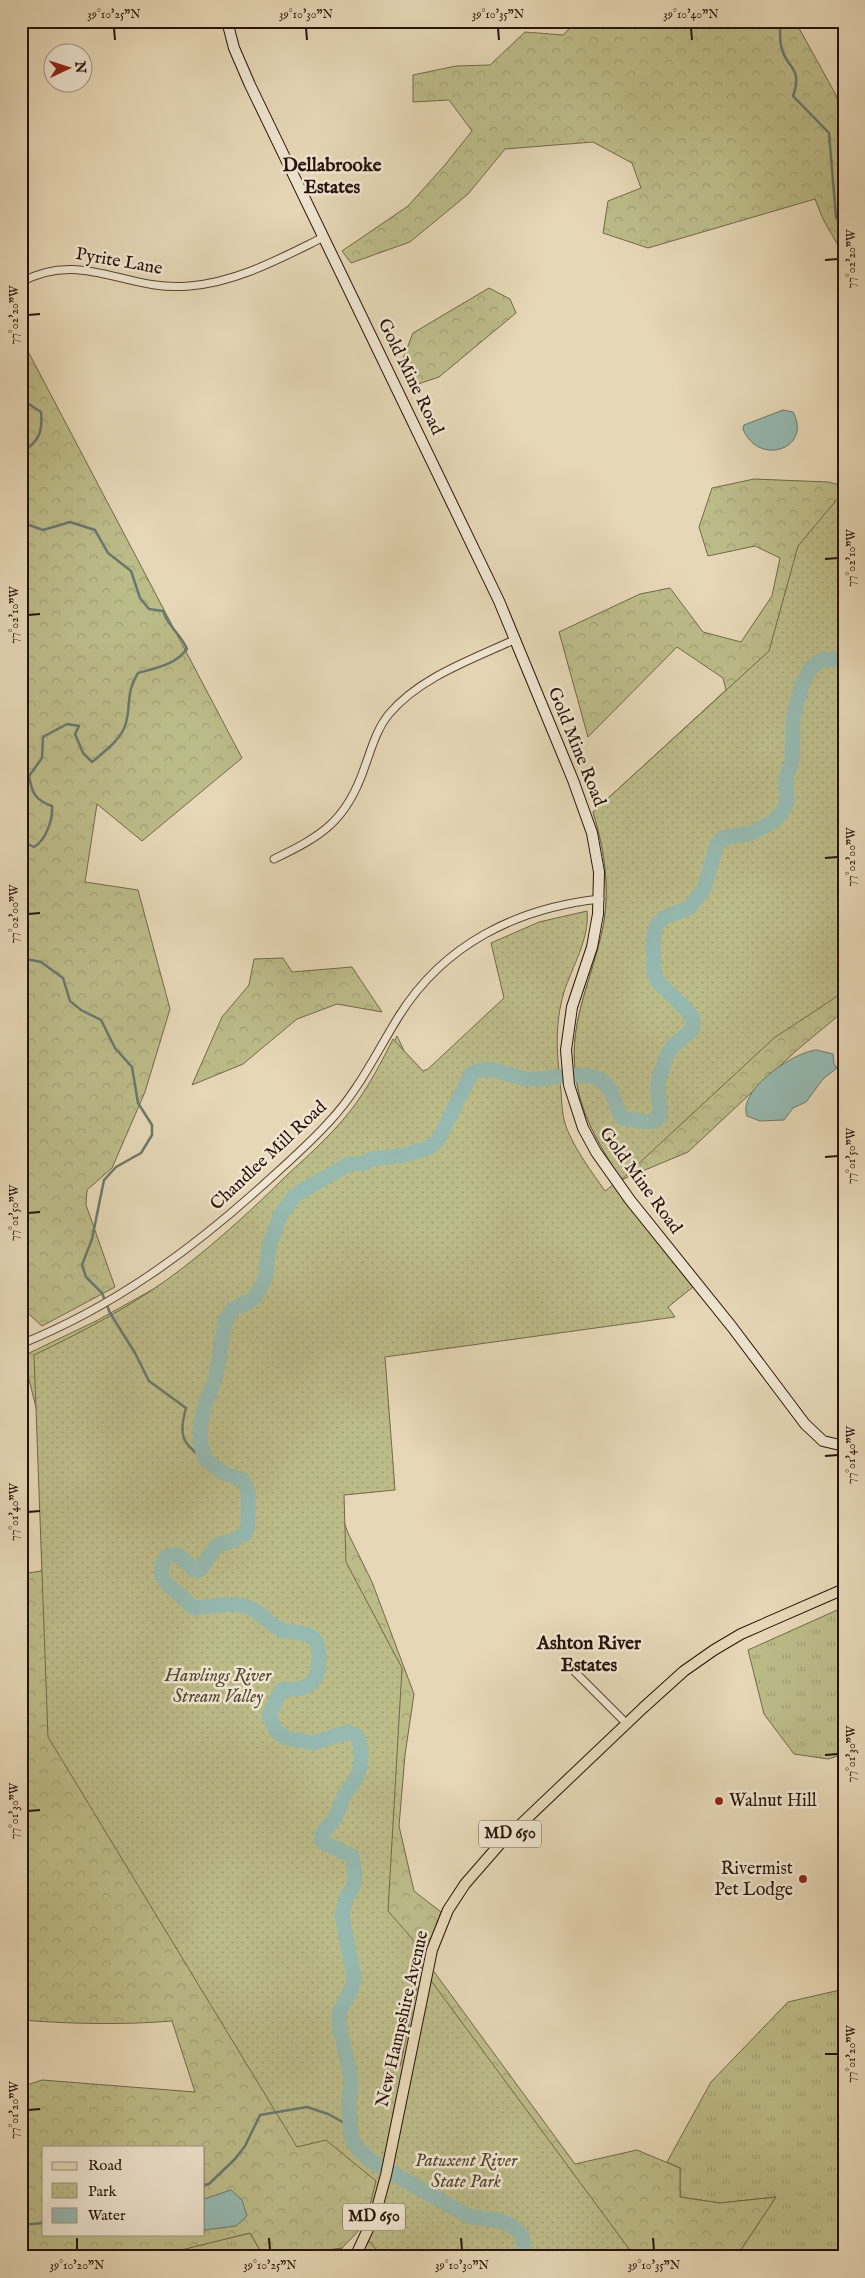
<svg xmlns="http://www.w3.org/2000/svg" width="865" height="2278" font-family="'IM FELL English',serif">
<defs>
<pattern id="grass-tufts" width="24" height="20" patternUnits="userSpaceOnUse" patternTransform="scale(1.25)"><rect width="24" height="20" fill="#bcbc89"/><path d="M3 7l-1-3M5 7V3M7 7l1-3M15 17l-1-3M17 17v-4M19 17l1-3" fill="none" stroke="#a2a175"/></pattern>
<pattern id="forest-crowns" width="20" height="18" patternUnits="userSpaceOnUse" patternTransform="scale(1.25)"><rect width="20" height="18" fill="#bcbc89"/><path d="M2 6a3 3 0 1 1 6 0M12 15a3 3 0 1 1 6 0" fill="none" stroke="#a2a175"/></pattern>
<pattern id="park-dots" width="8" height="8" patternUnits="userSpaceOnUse" patternTransform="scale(1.25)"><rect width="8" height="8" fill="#bcbc89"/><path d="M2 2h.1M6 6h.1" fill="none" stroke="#a2a175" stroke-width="1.8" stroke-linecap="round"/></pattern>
</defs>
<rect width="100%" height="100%" fill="#e6d7b6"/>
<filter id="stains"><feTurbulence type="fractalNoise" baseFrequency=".004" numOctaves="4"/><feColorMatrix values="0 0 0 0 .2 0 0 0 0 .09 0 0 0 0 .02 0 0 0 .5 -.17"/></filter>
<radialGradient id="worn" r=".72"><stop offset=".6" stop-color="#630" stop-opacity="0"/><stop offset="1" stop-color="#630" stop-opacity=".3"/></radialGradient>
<path fill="url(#grass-tufts)" stroke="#72684a" d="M844,1607V1754L828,1759L794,1754L764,1714L748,1650Z
M844,1989V2257H736L776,2197L720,2203L680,2197V2168L667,2162L711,2082L788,2002Z
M250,2233L264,2257H153L154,2256Z
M342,2248L338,2257H272Z"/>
<path fill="url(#forest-crowns)" stroke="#72684a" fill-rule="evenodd" d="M577,21H795L836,95L844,118V256L823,219L815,199L648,248L603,233L608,201L641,188L632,163L593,142L505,149L468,194L410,242L351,263L342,251L408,206L444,166L472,131L449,100L413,102V75L456,66L490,65L525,32L563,35Z
M489,288L510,299L516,313L439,377L412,386L403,358L413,333Z
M21,338L242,758L142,841L97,804L85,882L138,890L170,1009L145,1092L112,1168L87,1190L86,1205L115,1287L42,1326L21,1307Z
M754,479L828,482L844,486V1011L797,1050L688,1152L621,1180C603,1150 583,1120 577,1084C566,1027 590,986 602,932C611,892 605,851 593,812L726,690L723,678L677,647L588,737L559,632L640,594L670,588L703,632L741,642L772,596L780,558L755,546L708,556L699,527L712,488Z
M283,958L292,972L352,967L382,1012L337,1004L297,1019L243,1064L192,1085L222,1017L249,985L254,959Z
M397,1036L538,1332L376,1345L335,1496L348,1533L372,1582L414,1694L405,1755L399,1826L414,1891L441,1912L424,1958L575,2164L637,2150L680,2168V2197L720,2203L776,2197L736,2257H355L375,2214L342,2248L272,2257H264L250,2233L153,2257H21V2087L42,2080L195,2092L172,2021C122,2025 72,2024 21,2020V1574L41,1571L59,1530L42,1431L23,1356L98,1320L175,1277L274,1196L367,1094ZM44,2147H204V2234H44Z"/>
<path fill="url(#park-dots)" stroke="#72684a" d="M844,491V989L839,995L774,1038L621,1180C603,1150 583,1120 577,1084C566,1027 590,986 602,932C611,892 605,851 593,812L769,651L798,546Z
M587,911C590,938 572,967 564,992C554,1026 557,1056 561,1091C562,1104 562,1117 567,1129C576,1151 591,1171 605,1191L613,1185L693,1287L668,1307L675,1317L385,1357L395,1490L344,1495L346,1562L402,1668L388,1911L422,1950L400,2066L421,1967L635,2257H383L361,2232L370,2205L376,2181L326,2140L297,2147L48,1737L34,1355C86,1330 138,1303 184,1267C220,1239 254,1208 286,1176C311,1153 337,1130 357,1102C371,1082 382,1061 393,1039L423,1071L428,1069L504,998L491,943L539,922Z"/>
<path fill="#96b9b0" stroke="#6a776e" d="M783,410L793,412C813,449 758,467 743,429L744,425Z
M817,1050L833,1054L834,1064L837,1068L823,1079L806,1102L793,1108L784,1120L760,1121L747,1116C737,1090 795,1051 817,1050Z
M231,2190L242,2200L247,2216L236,2226L204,2230V2199Z"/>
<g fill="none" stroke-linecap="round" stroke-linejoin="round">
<path stroke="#6a776e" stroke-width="2.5" d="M780,21C781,29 779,37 781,45C784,68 804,65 793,96L829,133L836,217L844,230
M21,402L27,403L41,412C43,430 39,444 21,451
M21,522L43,530L70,522L95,530L108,553L131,571L140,598L149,609L163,611C168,627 181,634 187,649C175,665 156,668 138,673C126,692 131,703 126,723C122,739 104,752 92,762L83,753L75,734L79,726L67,724L43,737L42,758L29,776C32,793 35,800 52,806C53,820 46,840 34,847L28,844L24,834L21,833
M21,958L41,962L63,978L70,1001L81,1010L101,1020L115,1048L132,1067L138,1103L152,1125V1135L141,1153L116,1167L104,1180L92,1239L82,1265L86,1277L102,1293L110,1313L135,1353L149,1381L186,1408C178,1436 182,1444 206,1460
M204,2185L209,2184L235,2159L245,2146L260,2115L307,2107L328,2114L350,2126
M21,2225L44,2223"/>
<path stroke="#96b9b0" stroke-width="15" d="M525,2257L522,2235L513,2227L501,2221L468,2216L371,2161L357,2148L351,2137L349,2103L351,2085L350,2073L339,2025V2013L353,1985L354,1977L342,1916L346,1898L353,1887L355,1874L352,1856L322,1842C320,1831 328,1828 334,1819C339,1812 340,1805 343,1798C345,1793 349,1789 352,1785C362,1772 364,1751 357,1736L348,1732L313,1743L286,1738L276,1731L269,1715L280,1692L284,1689C309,1691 319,1683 319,1657C319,1652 318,1643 314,1639C308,1632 291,1633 282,1630C272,1626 269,1621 261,1615C241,1598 218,1606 195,1608C189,1606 188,1602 183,1598C170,1584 153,1582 166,1557L177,1554L194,1570H200L217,1545L232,1541L245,1534L248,1526V1492L243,1480L223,1473L206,1460L201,1446L200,1430L203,1411L216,1376L225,1321L232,1310L253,1299L260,1289L266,1275L269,1246L280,1216L295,1195L349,1164L365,1163L372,1159L405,1155L428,1148L438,1140L471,1074C493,1061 508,1079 530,1079C551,1080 583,1068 602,1081C614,1089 615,1107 622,1118L646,1122L657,1120L660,1114L658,1089L659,1078L668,1053L673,1046L692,1030L693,1025V1018L685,1008L657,981L654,973L653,943L655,930L658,923L665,917L689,908L697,898L704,889L717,844L723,838L752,833L774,821L782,812L787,802L786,778L792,761L793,718L803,682L810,669L821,660L844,659"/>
<defs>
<path id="street" d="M21,282C82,249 126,292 189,286C238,282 281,258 324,237
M274,859C322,836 346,821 364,769C371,750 376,730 389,714C420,677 473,659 516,639
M21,1344C113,1307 190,1251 263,1185C285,1165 308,1145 328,1123C358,1092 376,1053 399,1016C444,944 517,908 600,899
M575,1672L626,1723"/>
<path id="secondary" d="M227,21L234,48L250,85L499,601L573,780L592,833L599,872L598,914L592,947L572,1007L566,1050L569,1085L583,1128L596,1152L630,1200L732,1327L805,1424L823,1441L844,1446"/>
<path id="primary" d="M355,2257L376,2212L386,2175L432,1950L448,1910L465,1884L499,1845L643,1708L684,1671L714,1650L741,1634L844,1589"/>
</defs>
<use href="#street" stroke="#584435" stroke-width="9"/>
<use href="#secondary" stroke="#28130a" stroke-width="12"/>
<use href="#primary" stroke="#28130a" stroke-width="12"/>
<use href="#street" stroke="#efe5d0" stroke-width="7"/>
<use href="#secondary" stroke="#efe5d0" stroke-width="10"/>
<use href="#primary" stroke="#e6d7b6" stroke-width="10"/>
</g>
<path fill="none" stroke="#28130a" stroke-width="2" d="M114,28L115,40M306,28L307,40M498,28L499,40M691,28L692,40M825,260L838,259M28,315L40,314M825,559L838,558M28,615L40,614M825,858L838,857M28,914L40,913M825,1157L838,1156M28,1213L40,1212M825,1456L838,1455M28,1512L40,1511M825,1755L838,1754M28,1811L40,1810M825,2054H838M28,2110L40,2109M77,2238V2250M269,2238L270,2250M461,2238L462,2250M653,2238L654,2250"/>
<g fill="#8f2418" stroke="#efe5d0" stroke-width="2">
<circle cx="719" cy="1801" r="5"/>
<circle cx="803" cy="1879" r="5"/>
</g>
<g text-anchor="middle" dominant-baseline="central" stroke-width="5" stroke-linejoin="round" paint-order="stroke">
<g fill="#efe5d0" stroke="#645245" stroke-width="1">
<rect x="479" y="1820.5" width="62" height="27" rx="4"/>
<rect x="343" y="2203.5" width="62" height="27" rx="4"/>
</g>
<g font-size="16" font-weight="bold" fill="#28130a">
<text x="510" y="1834">MD 650</text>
<text x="374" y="2217">MD 650</text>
</g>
<g font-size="18" fill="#28130a" stroke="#efe5d0">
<text transform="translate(119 262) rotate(10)">Pyrite Lane</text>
<text transform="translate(410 377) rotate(64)">Gold Mine Road</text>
<text transform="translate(576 747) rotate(68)">Gold Mine Road</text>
<text transform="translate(269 1156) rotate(-43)">Chandlee Mill Road</text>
<text transform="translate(640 1181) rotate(54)">Gold Mine Road</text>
<text transform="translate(403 2019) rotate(-77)">New Hampshire Avenue</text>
</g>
<g font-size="18" font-style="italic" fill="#544630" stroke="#efe5d0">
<text x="218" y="1676">Hawlings River<tspan x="218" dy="21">Stream Valley</tspan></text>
<text x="466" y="2161">Patuxent River<tspan x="466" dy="21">State Park</tspan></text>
</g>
<g font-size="18" fill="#28130a" stroke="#efe5d0" text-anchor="start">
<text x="729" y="1801">Walnut Hill</text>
<text x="793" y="1869" text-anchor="end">Rivermist<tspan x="793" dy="21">Pet Lodge</tspan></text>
</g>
<g font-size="19" font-weight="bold" fill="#28130a" stroke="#efe5d0">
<text x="332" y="166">Dellabrooke<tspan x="332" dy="22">Estates</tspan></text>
<text x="589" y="1644">Ashton River<tspan x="589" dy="22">Estates</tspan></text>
</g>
</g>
<rect width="865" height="2278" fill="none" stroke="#e6d7b6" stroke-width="55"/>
<rect x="42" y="2146" width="162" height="90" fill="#efe5d0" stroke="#9f9181"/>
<rect x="52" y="2162" width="25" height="8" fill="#e6d7b6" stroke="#9f9181"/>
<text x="88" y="2170" font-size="15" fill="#28130a">Road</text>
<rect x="52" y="2183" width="25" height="15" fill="url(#park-dots)" stroke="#9f9181"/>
<text x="88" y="2196" font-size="15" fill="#28130a">Park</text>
<rect x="52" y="2208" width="25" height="15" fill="#96b9b0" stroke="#9f9181"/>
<text x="88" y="2220" font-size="15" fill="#28130a">Water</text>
<g transform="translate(68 68) rotate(86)"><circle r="24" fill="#efe5d0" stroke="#9f9181"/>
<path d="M0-4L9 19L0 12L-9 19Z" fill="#8f2418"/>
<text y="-8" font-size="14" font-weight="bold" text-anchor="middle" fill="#28130a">N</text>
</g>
<rect x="28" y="28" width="810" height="2222" fill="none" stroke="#28130a" stroke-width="2"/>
<g font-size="12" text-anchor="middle" fill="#28130a">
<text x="114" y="18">39°10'25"N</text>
<text x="306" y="18">39°10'30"N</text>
<text x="498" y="18">39°10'35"N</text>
<text x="691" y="18">39°10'40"N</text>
<text transform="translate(851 259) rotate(-90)" y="4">77°02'20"W</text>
<text transform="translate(14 315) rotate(-90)" y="4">77°02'20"W</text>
<text transform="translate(851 558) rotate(-90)" y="4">77°02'10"W</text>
<text transform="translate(14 615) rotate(-90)" y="4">77°02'10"W</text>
<text transform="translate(851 857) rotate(-90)" y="4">77°02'00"W</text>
<text transform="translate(14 914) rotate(-90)" y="4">77°02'00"W</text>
<text transform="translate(851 1156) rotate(-90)" y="4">77°01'50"W</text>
<text transform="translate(14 1213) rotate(-90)" y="4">77°01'50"W</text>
<text transform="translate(851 1455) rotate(-90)" y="4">77°01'40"W</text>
<text transform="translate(14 1512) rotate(-90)" y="4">77°01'40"W</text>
<text transform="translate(851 1754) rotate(-90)" y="4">77°01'30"W</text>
<text transform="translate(14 1811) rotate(-90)" y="4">77°01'30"W</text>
<text transform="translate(851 2054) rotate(-90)" y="4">77°01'20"W</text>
<text transform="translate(14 2110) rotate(-90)" y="4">77°01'20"W</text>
<text x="77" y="2269">39°10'20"N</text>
<text x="270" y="2269">39°10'25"N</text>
<text x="462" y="2269">39°10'30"N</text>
<text x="654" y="2269">39°10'35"N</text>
</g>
<rect width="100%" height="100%" filter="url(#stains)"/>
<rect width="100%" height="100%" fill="url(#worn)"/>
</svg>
